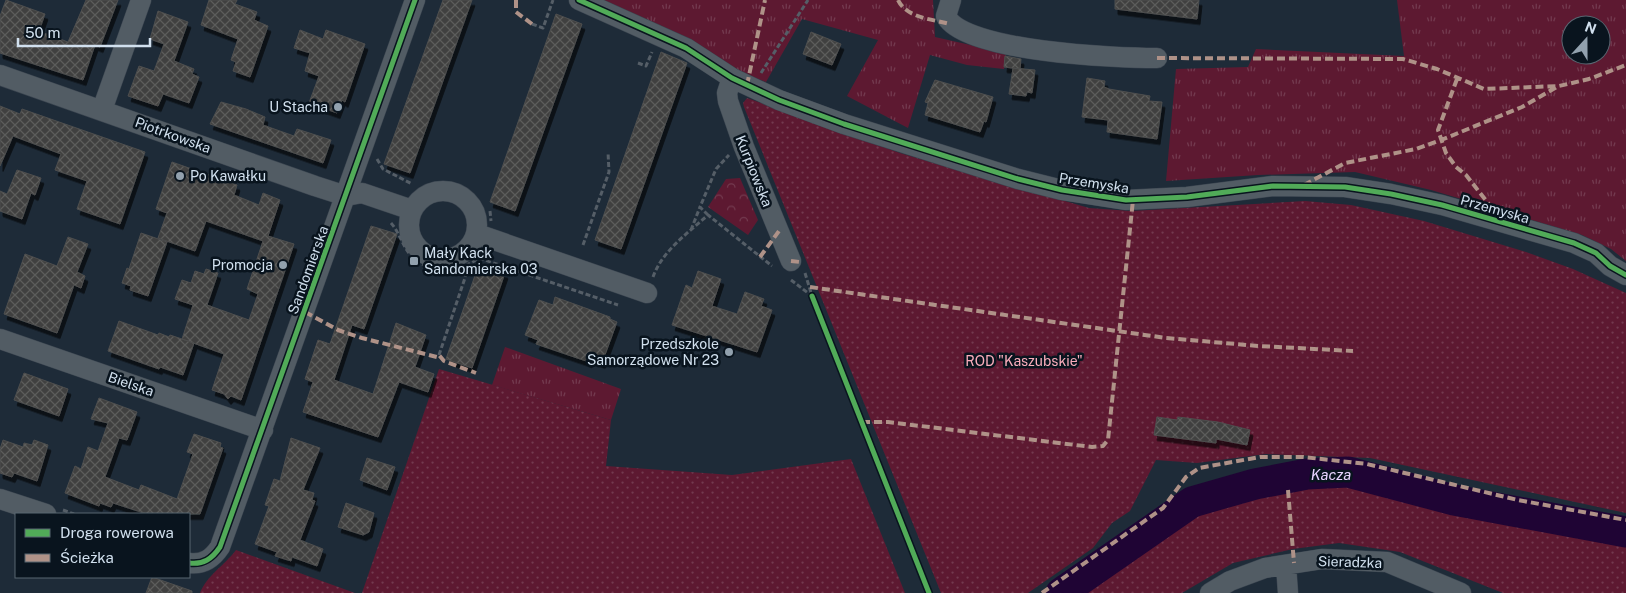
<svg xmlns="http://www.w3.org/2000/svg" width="1626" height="593" font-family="'Public Sans',sans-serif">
<defs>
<pattern id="grass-tufts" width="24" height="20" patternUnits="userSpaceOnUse" patternTransform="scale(1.25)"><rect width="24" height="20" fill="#5d1931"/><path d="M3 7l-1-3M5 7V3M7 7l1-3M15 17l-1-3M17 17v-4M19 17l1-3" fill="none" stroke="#733a4f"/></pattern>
<pattern id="park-crowns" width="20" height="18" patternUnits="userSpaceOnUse" patternTransform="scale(1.25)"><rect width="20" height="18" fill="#5d1931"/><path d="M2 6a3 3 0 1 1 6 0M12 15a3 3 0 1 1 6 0" fill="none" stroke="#733a4f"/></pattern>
<pattern id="garden-dots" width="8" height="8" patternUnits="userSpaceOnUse" patternTransform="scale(1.25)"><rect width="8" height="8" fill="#5d1931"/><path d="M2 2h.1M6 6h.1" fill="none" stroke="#733a4f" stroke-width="1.8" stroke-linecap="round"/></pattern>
<pattern id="building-cross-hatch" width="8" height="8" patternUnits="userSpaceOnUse" patternTransform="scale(1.25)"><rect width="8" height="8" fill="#41413f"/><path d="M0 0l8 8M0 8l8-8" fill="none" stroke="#5b5c5b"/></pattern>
<filter id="shadow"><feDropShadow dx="3" dy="5.5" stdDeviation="0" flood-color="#0009"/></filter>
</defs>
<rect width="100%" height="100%" fill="#1e2b38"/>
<path fill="url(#grass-tufts)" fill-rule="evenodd" d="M597,0H933L935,37L1006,53L1004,69L967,65L930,55L908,128L847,96L878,40L802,19L766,82L742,73Z
M1397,0H1626V261L1611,249L1582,235L1431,190L1355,172L1258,175L1166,181L1176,69L1248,67L1256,49L1404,56ZM1571,25H1601V55H1571Z
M505,347L621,389L611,420L492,385Z"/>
<path fill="url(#park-crowns)" d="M740,178L758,220L748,235L708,207L726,179Z"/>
<path fill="url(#garden-dots)" d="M747,98L900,153L1089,208L1131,211L1305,201L1351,205L1424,221L1526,252L1573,269L1626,293V513L1370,458L1266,454L1197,463L1156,460L1130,511L1112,523L1093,548L1028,593H941L744,107L743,103Z
M439,369L611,420L606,466L732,475L851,459L905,593H362Z
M1338,484L1626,539V593H1503L1400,552L1339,543L1293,549L1233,563L1182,593H1074L1195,507L1285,486Z
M236,550L355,593H200C207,575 224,566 236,550Z"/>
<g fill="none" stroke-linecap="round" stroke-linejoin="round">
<path stroke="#1f0434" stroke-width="31" d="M1061,593L1192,502L1255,484L1307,474L1348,472L1454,500L1626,532"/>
</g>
<path fill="url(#building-cross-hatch)" stroke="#4d4e4e" filter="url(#shadow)" d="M6,0L45,14L39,31L68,42L86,0H118L100,47L95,45L83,80L0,53V16Z
M209,0H237L235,4L257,12L254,20L268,26L250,77L233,71L236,62L231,60L238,39L201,25Z
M443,0H472L410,173L384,164Z
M1115,0H1199L1197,19L1115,9Z
M158,11L188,22L174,61L194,69L192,74L199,77L189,103L163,94L158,106L128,96L139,66L154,71L164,44L150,39Z
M556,14L582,24L515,211L490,202Z
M300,30L323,39L326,30L365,44L345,102L342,100L337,113L309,103L319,76L305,71L310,53L294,48Z
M811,32L841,44L832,65L803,54Z
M661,52L687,63L621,249L595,240Z
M1005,56L1021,59L1020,69L1004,67Z
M1013,68L1035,70L1032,93L1027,92L1026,96L1009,94Z
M1087,78L1105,81L1104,87L1109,89L1150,96L1149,101L1162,102L1157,139L1107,132L1108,120L1082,117Z
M935,80L993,97L986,122L984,121L980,132L925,115L928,103L925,102Z
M221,102L246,109L265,117L263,125L294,136L297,129L331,140L323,163L210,124Z
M0,106L20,114L22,109L145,152L120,224L77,209L87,181L55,170L61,154L13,136L0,166Z
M172,162L237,185L234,195L259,205L263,193L280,200L268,236L294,244L241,400L231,396L228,399L224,394L212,390L224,354L182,339L193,305L175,299L182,280L191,283L195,271L204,274L206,269L218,273L207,305L249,320L258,294L247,289L263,241L206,221L195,251L158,238L167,213L156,209Z
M17,170L41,178L35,195L31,193L22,219L0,211V191L7,194Z
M371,226L397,234L364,329L352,325L334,380L373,394L396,323L426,335L415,367L434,374L428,392L399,382L378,437L303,412L313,382L305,379L318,340L330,344Z
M141,233L167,242L148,296L130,290L131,286L122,283L127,268L129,269Z
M68,237L88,244L77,272L85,276L81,288L74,285L57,333L4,314L25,254L57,266Z
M479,264L505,273L472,368L446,359Z
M698,271L721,279L712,306L737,314L745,292L764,299L761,306L772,310L757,352L672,325L686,285L692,288Z
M555,297L610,317V319L617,322L602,363L591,358L589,362L536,344L538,340L525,335L539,300L553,305Z
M119,321L158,335L159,333L169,337L170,335L194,343L183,375L160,367L159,369L108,351Z
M24,373L68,389L59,416L14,400Z
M99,398L137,412L127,440L119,438L105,477L139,490L141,485L177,499L193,454L187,452L194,434L221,443L220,447L223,448L200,514H147L113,503L111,507L100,503L99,506L65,493L75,466L81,469L88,447L98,451L108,423L91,419Z
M1157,417L1177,420L1178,417L1218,422L1250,430L1247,445L1216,439V443L1154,435Z
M291,438L320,448L303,490L314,493L312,500L315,501L300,540L323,549L317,566L292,557L291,561L275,556L277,552L255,544L269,506L265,505L274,479L280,481Z
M3,440L23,447L24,443L32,445L34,440L48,445L37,481L14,473L12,477L0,473V449Z
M367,458L395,467L387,490L360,480Z
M346,503L374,513L369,532L363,535L338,527Z
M152,577L192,591V593H146Z"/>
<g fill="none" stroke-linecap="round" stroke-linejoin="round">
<defs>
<path id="minor" d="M579,0L686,48L732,78L779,100L844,124L1018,179L1062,190L1126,200L1187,197L1273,186L1345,187L1391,194L1442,205L1574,243L1596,253L1610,266L1626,275
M951,0L946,16C963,52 1118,58 1157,58
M0,75L315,186L346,196L362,193L412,210
M732,78L727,93L728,101L744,147L791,261
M102,110L141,0
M409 225a34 34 0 1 1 68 0a34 34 0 1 1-68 0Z
M477,234L647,293
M0,339L263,430
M0,499L46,514
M189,563C203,565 212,559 220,547L415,0
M1286,565L1288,593
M1210,593L1230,581L1265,568L1322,559L1387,562L1461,593"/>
</defs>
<use href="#minor" stroke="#3b4550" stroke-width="21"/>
<path stroke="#555e67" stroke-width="3" stroke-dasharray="5 2.5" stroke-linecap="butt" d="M532,24L543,28L553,0
M638,63L646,66L652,52
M761,73L808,0
M377,159L383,169L412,184
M490,211L491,221
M708,215L700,207L716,169L729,155
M391,223C399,232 402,244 409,253C421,268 442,274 459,268C468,265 477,261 482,253
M691,230L700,207
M583,245L609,172L608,152
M479,258L618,305
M805,273L812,296
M653,277C662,251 688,233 708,215L772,266
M791,280L812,296
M439,355L470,263
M63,510L74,514"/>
<use href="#minor" stroke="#525c64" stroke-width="20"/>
<path stroke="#af9288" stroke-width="4" stroke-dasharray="8 4" stroke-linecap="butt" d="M516,0V12L532,24
M898,0C907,18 931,19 950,24
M1157,58L1403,59L1437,69L1484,89L1559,86L1589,79L1626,65
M1457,79L1438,130L1446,153L1456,167L1466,175L1502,221
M747,85L765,0
M1304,185L1345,163L1416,149L1441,140L1522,107L1557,87
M760,257L779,231
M791,261L800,262
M810,287L1166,338L1259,346L1353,351
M305,312L338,330L362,338L437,357L439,355L444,361L476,373
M862,422H888L1092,447L1103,446L1108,440L1133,200
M1288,490L1294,563
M1042,593L1163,508L1186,477L1199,468L1260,457H1303L1367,464L1518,500L1626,520"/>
<defs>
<path id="cycleway" d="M579,0L686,48L732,78L779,100L844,124L1018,179L1062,190L1126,200L1187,197L1273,186L1345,187L1391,194L1442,205L1574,243L1596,253L1610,266L1626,275
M812,296L929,593
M189,563C203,565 212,559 220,547L415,0"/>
</defs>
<use href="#cycleway" stroke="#09141e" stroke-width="8"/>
<use href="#cycleway" stroke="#51ab58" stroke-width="5"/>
</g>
<g fill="#92a1ae" stroke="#09141e" stroke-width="2">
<circle cx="338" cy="107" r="5"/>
<circle cx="180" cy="176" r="5"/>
<rect x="409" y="256" width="10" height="10" rx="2.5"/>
<circle cx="283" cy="265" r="5"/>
<circle cx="729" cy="352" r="5"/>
</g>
<g text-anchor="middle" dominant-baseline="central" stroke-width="5" stroke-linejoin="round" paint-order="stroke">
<g font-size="14" fill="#d1e0ee" stroke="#09141e" text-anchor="end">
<text x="328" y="107">U Stacha</text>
<text x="190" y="176" text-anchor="start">Po Kawałku</text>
<text x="424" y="253" text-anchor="start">Mały Kack<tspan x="424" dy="16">Sandomierska 03</tspan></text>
<text x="273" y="265">Promocja</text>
<text x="719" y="344">Przedszkole<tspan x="719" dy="16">Samorządowe Nr 23</tspan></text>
</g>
<g font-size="14" fill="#d1e0ee" stroke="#09141e">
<text transform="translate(173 135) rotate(20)">Piotrkowska</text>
<text transform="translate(754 171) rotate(68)">Kurpiowska</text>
<text transform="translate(1094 183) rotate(9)">Przemyska</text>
<text transform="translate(1495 209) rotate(16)">Przemyska</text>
<text transform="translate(308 270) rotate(-70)">Sandomierska</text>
<text transform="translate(131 384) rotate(19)">Bielska</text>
<text transform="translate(1350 562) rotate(2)">Sieradzka</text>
</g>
<g font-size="14" fill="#fbadbc" stroke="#09141e">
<text x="1024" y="361">ROD "Kaszubskie"</text>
</g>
<g font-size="15" font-style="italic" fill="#e7d3fe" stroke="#09141e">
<text x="1331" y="474">Kacza</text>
</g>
</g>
<rect x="15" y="513" width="175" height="65" fill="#09141e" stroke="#596671"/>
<rect x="25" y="529" width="25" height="8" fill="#51ab58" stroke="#596671"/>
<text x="60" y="538" font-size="15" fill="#d1e0ee">Droga rowerowa</text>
<rect x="25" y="554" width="25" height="8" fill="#af9288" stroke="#596671"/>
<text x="60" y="563" font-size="15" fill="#d1e0ee">Ścieżka</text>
<g transform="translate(1586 40) rotate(21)"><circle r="24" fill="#09141e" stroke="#596671"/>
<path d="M0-4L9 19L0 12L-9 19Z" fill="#92a1ae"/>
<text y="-8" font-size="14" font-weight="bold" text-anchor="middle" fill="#d1e0ee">N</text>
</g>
<path d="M18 38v8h132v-8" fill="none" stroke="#d1e0ee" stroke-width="2.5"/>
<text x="25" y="38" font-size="15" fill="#d1e0ee" stroke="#09141e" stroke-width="4" paint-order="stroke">50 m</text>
</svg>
